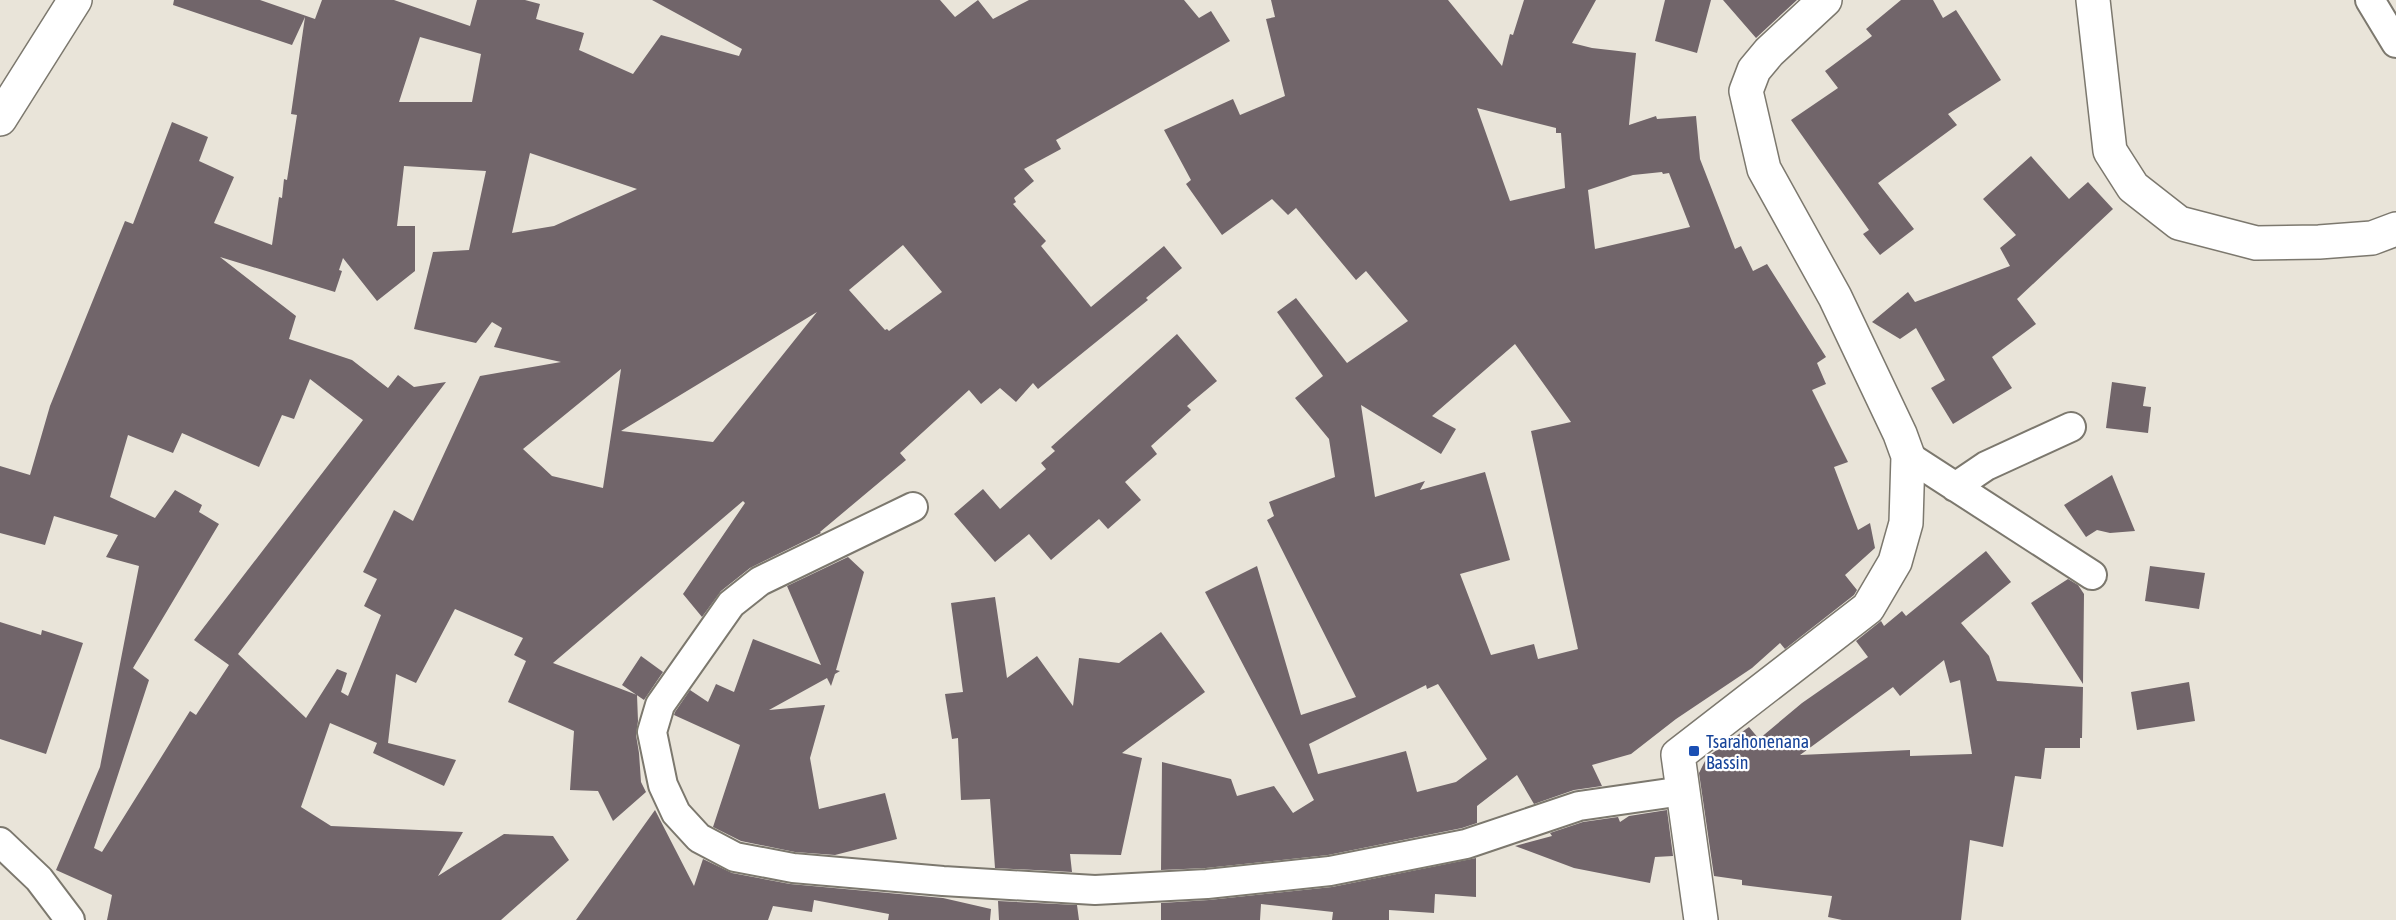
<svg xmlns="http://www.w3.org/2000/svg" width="2396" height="920" font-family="'Asap Condensed',sans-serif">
<rect width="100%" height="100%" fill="#e9e4d9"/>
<path fill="#71656a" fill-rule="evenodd" d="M174,0H260L315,19L322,0H394L470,26L477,0H525L540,4L536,19L584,33L579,50L633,74L661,35L739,56L742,49L652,0H940L955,17L978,0L993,19L1029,0H1184L1199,18L1211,11L1230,41L1056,140L1061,149L1024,169L1034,181L1014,198L1016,202L1013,204L1046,241L1041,246L1091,307L1164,246L1182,268L1146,298L1148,300L1038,389L1033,383L1016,402L1000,388L981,404L969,390L900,453L906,460L820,532L821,533L750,568L721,591L702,617L683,594L745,503L743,501L553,663L637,695L638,721L636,735L639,753L641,782L646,792L613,821L598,791L570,790L574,731L508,702L526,661L514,655L523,638L455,609L416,683L396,674L388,743L456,760L444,786L373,753L377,743L330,723L301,807L331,826L463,832L438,876L504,834L553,836L569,860L501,920H107L112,895L56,870L100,767L139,566L106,557L118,535L54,516L45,545L0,533V466L30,475L50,406L125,221L133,224L172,122L208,137L199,161L234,177L214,223L272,245L279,197L282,198L284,179L287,180L297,115L291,114L305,17L292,45L173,5ZM420,37L481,54L472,102H399ZM530,153L637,189L554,226L512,233ZM404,166L486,171L469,250L433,252L414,329L476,343L492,322L502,328L494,347L561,362L480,376L413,521L394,510L363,572L377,579L364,606L381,615L348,696L341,692L347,673L337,669L306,718L238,654L446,382L414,387L398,375L388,388L352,360L289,339L296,316L220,257L335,292L342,271L339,270L343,258L377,301L415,271V226H397ZM903,245L942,292L889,331L887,329L885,330L849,290ZM817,312L713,442L621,431ZM621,369L603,488L552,476L523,449ZM310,379L363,420L194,640L229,665L196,715L190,711L102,852L94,848L149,680L133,668L219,524L199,512L202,505L175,490L155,518L110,497L128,435L173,453L182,433L259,467L282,415L294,419Z
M1271,0H1448L1502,66L1510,34L1513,35L1524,0H1596L1572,43L1592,48L1636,53L1629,125L1656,116L1657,119L1696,116L1700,159L1735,249L1741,246L1753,271L1767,264L1826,357L1817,363L1826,384L1812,390L1848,462L1834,467L1858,530L1870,523L1875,548L1845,575L1857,590L1854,595L1785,649L1780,643L1752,668L1676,719L1631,754L1592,765L1602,786L1574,790L1534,804L1517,775L1477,806V823L1462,828L1328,855L1206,868L1161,870L1162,762L1231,779L1237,796L1274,786L1293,813L1314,800L1205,592L1257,566L1301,715L1356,697L1267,520L1274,516L1269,502L1335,477L1329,439L1295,398L1323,376L1277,312L1296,298L1347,363L1408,321L1366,271L1356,280L1296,208L1288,215L1272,199L1222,235L1186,184L1191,180L1164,130L1233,99L1240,115L1285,96L1266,19L1275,17ZM1477,108L1556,128V133H1561L1565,188L1510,201ZM1662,172L1663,174L1669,173L1690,227L1595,249L1588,190L1633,175ZM1515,344L1571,422L1531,431L1578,649L1538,659L1534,644L1491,655L1460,574L1510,560L1485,472L1420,490L1425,481L1375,497L1361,405L1441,454L1456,429L1432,416ZM1438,684L1487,759L1456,782L1417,792L1406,751L1318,774L1309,744L1426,685L1427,689Z
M1665,0H1711L1697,53L1655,41Z
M1723,0H1797L1756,38Z
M1901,0H1933L1943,18L1956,10L2001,80L1948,114L1957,125L1878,183L1914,229L1880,255L1863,234L1869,230L1791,120L1838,88L1825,71L1872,36L1866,29Z
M2031,156L2069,199L2088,182L2113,209L2017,299L2036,324L1992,357L2012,388L1953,424L1931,388L1945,380L1916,328L1900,339L1872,322L1908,292L1915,302L2010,266L2000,248L2016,235L1983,199Z
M1177,334L1217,381L1187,406L1191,410L1151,446L1157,454L1125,482L1141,500L1108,529L1099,519L1051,560L1029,534L995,562L954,514L983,489L1000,509L1046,469L1041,463L1055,451L1051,447Z
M2112,382L2146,387L2143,406L2151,407L2148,433L2106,428Z
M2112,475L2135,531L2110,533L2097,530L2086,537L2064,505Z
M1986,551L2011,582L1961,623L1989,656L1997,681L2083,687L2082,738H2080V748H2045L2041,779L2015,776L2003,847L1970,840L1961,920H1842L1828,917L1832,896L1742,885V880L1714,876L1699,773L1707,757L1749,727L1759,739L1802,703L1868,657L1856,641L1881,621L1884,626L1902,611L1906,616ZM1944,660L1950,683L1960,680L1972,754L1910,756V750L1800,755L1893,687L1900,696Z
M848,557L864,572L836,670L840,671L835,674L831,686L827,678L769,710L825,705L810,758L819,809L885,793L897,839L835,855L795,852L741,841L713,827L740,745L674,715L675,712L690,690L708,702L716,684L734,692L753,639L821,665L787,586Z
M2150,566L2205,573L2199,609L2145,601Z
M2068,579L2078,585L2084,594L2083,684L2031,603Z
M995,597L1007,678L1037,656L1073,706L1079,658L1119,663L1161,632L1205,692L1122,753L1142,758L1121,855L1070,854L1072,872L995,868L990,799L961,800L958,738L952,739L945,694L963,692L951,603Z
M0,622L41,635L42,630L83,643L46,754L0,739Z
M641,656L663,672L644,700L622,685Z
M2189,682L2195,721L2137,730L2131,692Z
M655,810L694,886L703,859L732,873L790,884L943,898L991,909L990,920H888L889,914L814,900L812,912L773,906L768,920H576Z
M1667,810L1673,856L1655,857L1650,883L1574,868L1515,846L1552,836L1550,833L1583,822L1618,817L1620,822L1629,816Z
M1476,858V897L1435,894L1434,913L1389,910V920H1332L1333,912L1261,904L1260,920H1161V903L1209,900L1332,887Z
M998,901L1077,905L1079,920H999Z"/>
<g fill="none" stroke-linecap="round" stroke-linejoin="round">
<defs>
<path id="street" d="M2370,0L2396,43
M1908,456L2092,575
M1955,487L1986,466L2071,427
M913,507L760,581L731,604L660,705L652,732L663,785L676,813L699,838L735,857L793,868L943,881L1095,890L1207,884L1330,871L1466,844L1579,806L1683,791
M0,842L39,879L70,920"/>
<path id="secondary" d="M2093,0L2110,151L2133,187L2179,223L2256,243L2319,242L2372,238L2396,229
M0,119L75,0
M1701,920L1678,755L1868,608L1895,562L1906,523L1908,456L1900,434L1835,297L1764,169L1746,91L1754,70L1769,52L1825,0"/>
</defs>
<use href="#street" stroke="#7c786e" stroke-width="32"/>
<use href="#secondary" stroke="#7c786e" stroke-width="36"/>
<use href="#street" stroke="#fff" stroke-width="28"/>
<use href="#secondary" stroke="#fff" stroke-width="33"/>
</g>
<rect fill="#1a4fb4" stroke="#fff" stroke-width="2" x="1688" y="745" width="12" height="12" rx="3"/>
<g text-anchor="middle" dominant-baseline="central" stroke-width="4.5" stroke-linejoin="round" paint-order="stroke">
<g font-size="18" fill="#164399" stroke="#fff" text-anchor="start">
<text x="1706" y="741">Tsarahonenana<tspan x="1706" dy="21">Bassin</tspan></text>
</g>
</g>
</svg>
